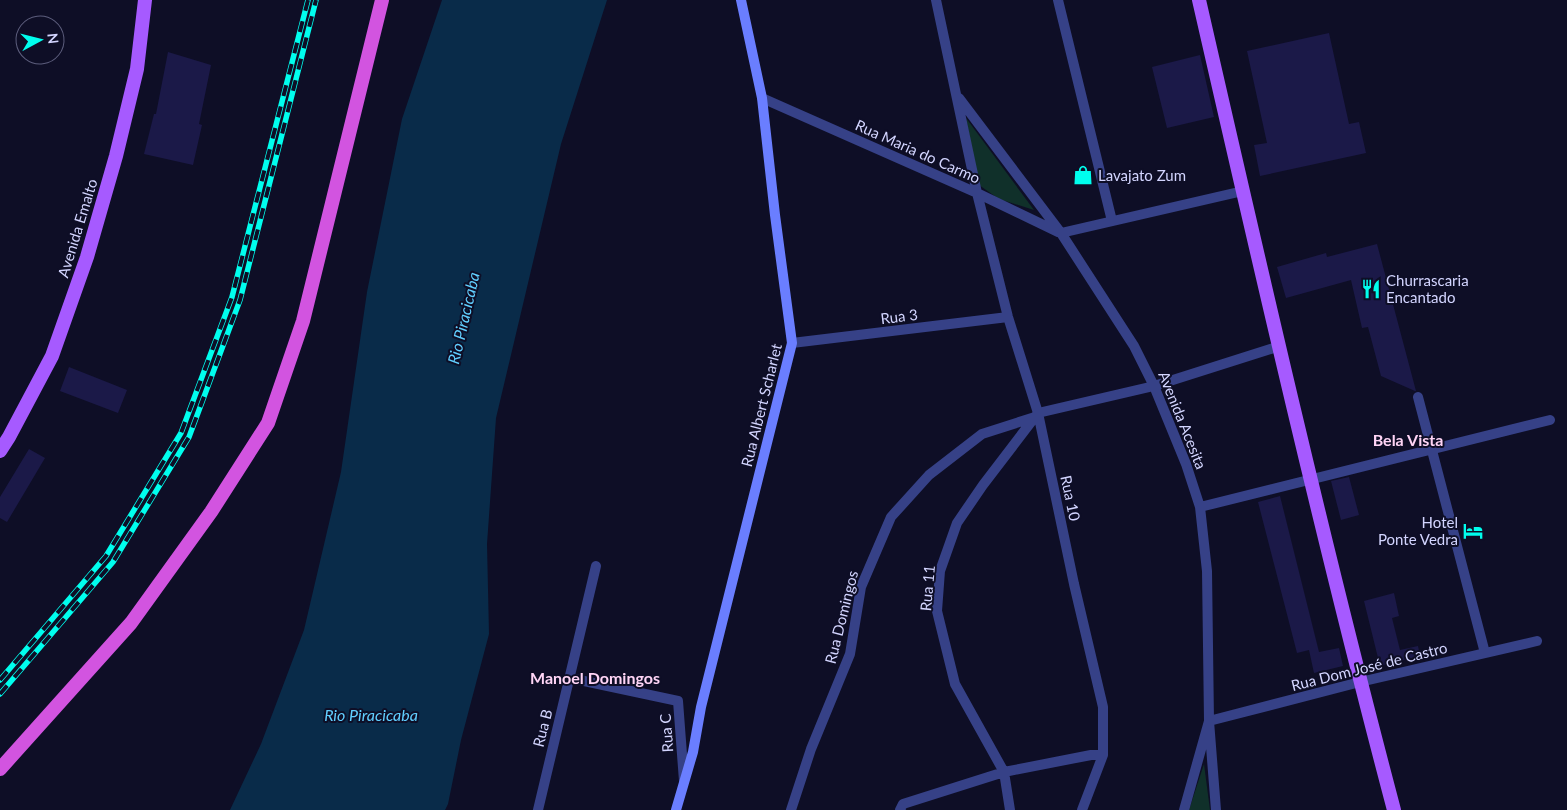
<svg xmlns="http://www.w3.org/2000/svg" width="1567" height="810" font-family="Lato,sans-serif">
<rect width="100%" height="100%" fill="#0e0e26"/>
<path fill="#10302a" d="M966,118L1034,210L999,199L979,185Z
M1204,764L1210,810H1189Z"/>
<path fill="#092b49" d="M442,0H607L561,144L496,418L487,544L489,634L461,740L448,804L445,810H230L261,744L304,630L341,472L367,292L402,119Z"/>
<path fill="#1b1948" d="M1329,33L1349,124L1359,122L1366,153L1260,176L1254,145L1267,143L1247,51Z
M168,52L211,65L199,124L202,125L193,165L144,154L154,114H156Z
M1200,55L1214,117L1167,128L1152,67Z
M1377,244L1416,391H1415L1381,376L1368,327L1362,328L1351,280L1286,298L1277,267L1326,253L1327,257Z
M69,367L127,390L118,413L60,391Z
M29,449L45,458L7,522L0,518V497Z
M1349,477L1359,515L1341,520L1331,481Z
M1280,496L1319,652L1339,648L1343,666L1314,673L1309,650L1297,653L1258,502Z
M1394,593L1399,616L1392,618L1400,650L1418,646L1420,656L1380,666L1364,601Z"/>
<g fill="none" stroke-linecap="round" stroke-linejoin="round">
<path stroke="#364187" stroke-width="10" d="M936,0L977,193L1008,317L1038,413L1074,584L1103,707V755L1082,810
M1058,0L1112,221
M762,98L977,193L1058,232
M959,98L1061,233L1134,346L1154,386L1186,464L1200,507L1207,571L1209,721L1184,810
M1061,233L1243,191
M792,343L1008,317
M1418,397L1485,653
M1200,507L1550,420
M570,678L678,701L684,781
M538,810L596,566
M791,810L811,749L850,654L861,587L891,517L929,475L982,434L1035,417
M900,810L903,804L1004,772L1091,755H1103
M1010,810L1004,772L955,684L937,611L940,571L957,523L983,485L1038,413L1154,386L1280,346
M1216,810L1209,721L1360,682L1537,641"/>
<path stroke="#6a7eff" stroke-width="10" d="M676,810L693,752L701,707L792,343L775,215L762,98L741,0"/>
<path stroke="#a65aff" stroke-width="14" d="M1199,0C1261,271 1323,542 1394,810
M0,451L9,437L52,356L87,257L116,156L137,69L145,0"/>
<path stroke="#d254e0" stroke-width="14" d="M0,769L131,623L211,512L268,423L303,321L382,0"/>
<defs>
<path id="rail" d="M0,680L106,556L181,433L232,297L308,0
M0,694L113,562L189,437L240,300L316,0"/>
</defs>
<use href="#rail" stroke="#00feee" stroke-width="5.5"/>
<use href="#rail" stroke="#0e0e26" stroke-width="4" stroke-dasharray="11" stroke-linecap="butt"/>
</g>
<defs>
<symbol id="shop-bare" viewBox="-9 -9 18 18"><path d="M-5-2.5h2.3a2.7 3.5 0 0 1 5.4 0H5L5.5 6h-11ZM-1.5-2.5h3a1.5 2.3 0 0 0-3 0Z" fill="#00feee" stroke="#0e0e26" stroke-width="2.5" paint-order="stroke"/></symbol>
<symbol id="restaurant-bare" viewBox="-9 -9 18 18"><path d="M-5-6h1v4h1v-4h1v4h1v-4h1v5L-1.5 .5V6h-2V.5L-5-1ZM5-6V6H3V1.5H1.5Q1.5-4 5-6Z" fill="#00feee" stroke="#0e0e26" stroke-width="2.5" paint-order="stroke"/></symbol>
<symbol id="hotel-bare" viewBox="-9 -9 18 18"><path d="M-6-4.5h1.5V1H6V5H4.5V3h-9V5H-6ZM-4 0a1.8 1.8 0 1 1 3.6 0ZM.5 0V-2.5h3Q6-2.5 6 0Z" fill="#00feee" stroke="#0e0e26" stroke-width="2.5" paint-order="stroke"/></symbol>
</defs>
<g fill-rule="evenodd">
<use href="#shop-bare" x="1069" y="161" width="28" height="28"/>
<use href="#restaurant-bare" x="1357" y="275" width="28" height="28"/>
<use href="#hotel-bare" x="1459" y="517" width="28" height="28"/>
</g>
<g text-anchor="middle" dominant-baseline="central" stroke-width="4" stroke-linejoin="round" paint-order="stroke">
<g font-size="15" fill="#d3d5ff" stroke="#0e0e26">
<text transform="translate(918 151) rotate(24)">Rua Maria do Carmo</text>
<text transform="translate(77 228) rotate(-73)">Avenida Emalto</text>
<text transform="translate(899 316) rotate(-7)">Rua 3</text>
<text transform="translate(761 405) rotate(-76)">Rua Albert Scharlet</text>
<text transform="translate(1183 420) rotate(68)">Avenida Acesita</text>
<text transform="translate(1071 498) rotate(78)">Rua 10</text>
<text transform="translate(927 588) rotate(-85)">Rua 11</text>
<text transform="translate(841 617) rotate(-76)">Rua Domingos</text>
<text transform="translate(1369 666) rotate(-14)">Rua Dom José de Castro</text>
<text transform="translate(542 728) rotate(-76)">Rua B</text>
<text transform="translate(666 733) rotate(-94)">Rua C</text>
</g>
<g font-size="15" fill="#d3d5ff" stroke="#0e0e26" text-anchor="start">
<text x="1098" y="175">Lavajato Zum</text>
<text x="1386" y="280">Churrascaria<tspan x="1386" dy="17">Encantado</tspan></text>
<text x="1458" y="522" text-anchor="end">Hotel<tspan x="1458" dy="17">Ponte Vedra</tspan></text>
</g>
<g font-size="16" font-style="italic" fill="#61cfff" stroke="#0e0e26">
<text transform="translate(463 318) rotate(-77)">Rio Piracicaba</text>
<text x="371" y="714">Rio Piracicaba</text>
</g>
<g font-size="16" font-weight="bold" fill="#ffd5f6" stroke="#0e0e26">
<text x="1408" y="439">Bela Vista</text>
<text x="595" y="677">Manoel Domingos</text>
</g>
</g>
<g transform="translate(40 40) rotate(83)"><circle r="24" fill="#0e0e26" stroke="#5d5e7d"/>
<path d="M0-4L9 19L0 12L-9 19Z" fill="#00feee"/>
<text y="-8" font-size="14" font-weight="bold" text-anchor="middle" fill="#d3d5ff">N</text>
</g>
</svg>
